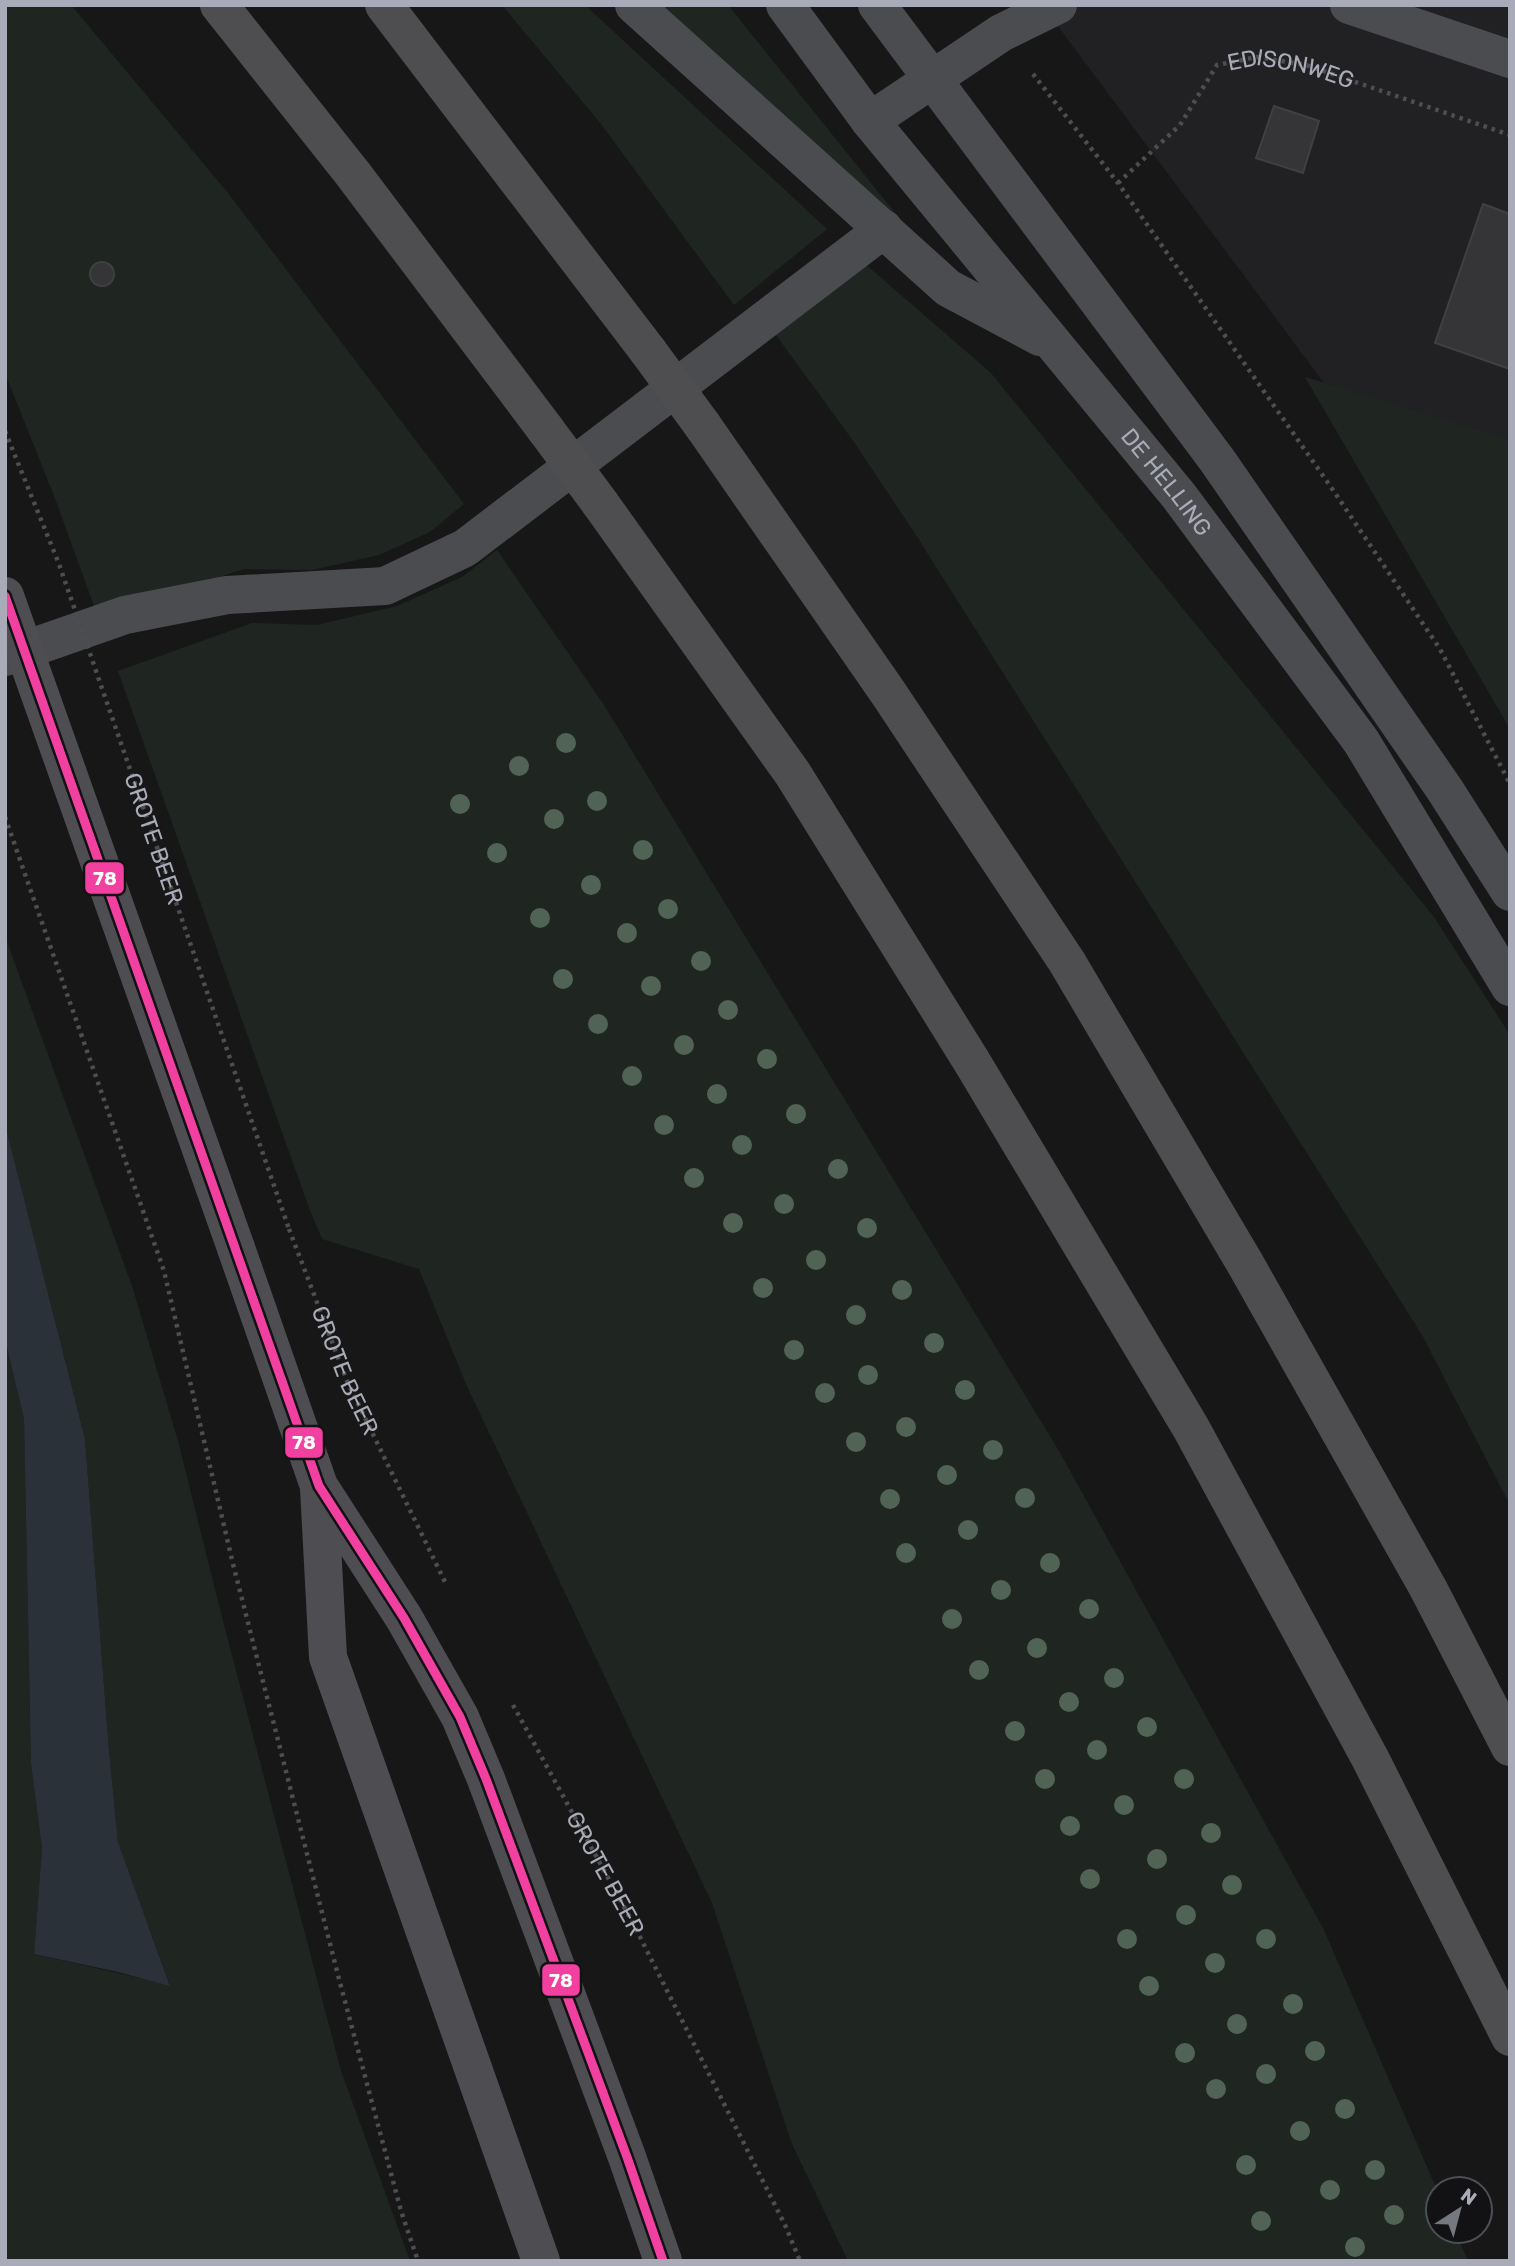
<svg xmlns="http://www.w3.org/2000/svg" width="1515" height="2266" font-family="Rubik,sans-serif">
<rect width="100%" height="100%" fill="#171717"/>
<path fill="#212123" d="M1042,5H1510V633L1472,581Z"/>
<path fill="#1f2621" d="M5,5H71L228,193L464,504L430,532L379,555L312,570L244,569L175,591L99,620L56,501L5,373Z
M502,5H585L827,229L734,305L601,124Z
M661,5H728L917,240Z
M850,251L991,373L1434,917L1510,1035V1505L1422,1335L914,532L854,442L765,320Z
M1305,377L1510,440V729Z
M497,550L604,705L1059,1451L1323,1928L1438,2192V2231H1455L1468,2261H848L792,2144L712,1903L466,1384L419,1269L322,1239L309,1208L118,671L252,623L317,625L397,606L462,577Z
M5,936L133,1289L178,1441L218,1602L341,2071L410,2261H5V1339L24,1419L31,1764L42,1848L34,1954L170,1985L118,1842L109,1751L85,1439L5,1124Z"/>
<path fill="#2b3139" d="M5,1124L85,1439L109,1751L118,1842L170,1986L118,1972L34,1954L42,1848L31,1764L24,1419L5,1339Z"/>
<path fill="#353537" stroke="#404043" stroke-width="2" d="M1274,106L1319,121L1303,173L1256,158Z
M1483,204L1510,214V369L1435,343Z
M90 274a12 12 0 1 1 24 0a12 12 0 1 1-24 0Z"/>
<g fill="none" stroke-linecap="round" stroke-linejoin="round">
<g stroke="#4d4e52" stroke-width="4.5" stroke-dasharray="3.5 5" stroke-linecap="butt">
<path d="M1033,74L1118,183L1333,490L1440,649L1510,784"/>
<path id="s1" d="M1118,183L1180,125L1217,65L1257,57L1306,65L1510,135"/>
<path d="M5,817L164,1271L233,1564L339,1979L401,2211L418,2261"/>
<path id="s2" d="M289,1229L347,1381L446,1584"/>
<path id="s3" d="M513,1705L634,1925L785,2225L800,2261"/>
</g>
<g stroke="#4b4c50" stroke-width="38">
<path d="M634,5L948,288L1040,337"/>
<path id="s4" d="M785,5L870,121L1179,496L1361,741L1510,987"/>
<path d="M877,5L1217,460L1445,790L1510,892"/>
<path d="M1349,5L1510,59"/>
<path d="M870,121L1001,33L1058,5"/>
<path d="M5,657L125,615L227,595L385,586L465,548L884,229"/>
</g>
<path stroke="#4e4e52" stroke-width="38" d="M236,1248L319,1486L404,1618L460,1717L486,1779L627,2157L663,2261
M319,1488L328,1657L541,2261"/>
<path stroke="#4e4e51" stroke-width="38" d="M219,5L353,174L546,430
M384,5L648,351
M703,426L889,694L1067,962L1246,1265L1428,1588L1510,1747
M600,503L793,774L972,1062L1191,1428L1371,1760L1510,2037"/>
<path stroke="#4d4e52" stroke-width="4.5" stroke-dasharray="3.5 5" stroke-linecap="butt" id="s5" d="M5,431L59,564L289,1229"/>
<path stroke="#4e4e52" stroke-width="38" d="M5,596L236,1248"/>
<path stroke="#4e4e51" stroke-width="38" d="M648,351L703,426
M546,430L600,503"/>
<defs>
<path id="bus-1" d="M5,596L319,1486L404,1618L460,1717L486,1779L627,2157L663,2261"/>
</defs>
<use href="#bus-1" stroke="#121113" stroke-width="14"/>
<use href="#bus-1" stroke="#f240a1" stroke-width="9"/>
</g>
<g fill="#516354">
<circle cx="566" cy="743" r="10"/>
<circle cx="519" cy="766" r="10"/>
<circle cx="597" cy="801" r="10"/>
<circle cx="460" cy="804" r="10"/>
<circle cx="554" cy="819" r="10"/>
<circle cx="643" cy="850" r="10"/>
<circle cx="497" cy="853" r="10"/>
<circle cx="591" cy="885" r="10"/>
<circle cx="668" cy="909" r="10"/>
<circle cx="540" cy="918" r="10"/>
<circle cx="627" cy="933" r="10"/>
<circle cx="701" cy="961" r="10"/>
<circle cx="563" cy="979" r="10"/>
<circle cx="651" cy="986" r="10"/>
<circle cx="728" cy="1010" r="10"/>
<circle cx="598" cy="1024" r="10"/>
<circle cx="684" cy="1045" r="10"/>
<circle cx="767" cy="1059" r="10"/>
<circle cx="632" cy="1076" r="10"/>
<circle cx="717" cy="1094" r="10"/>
<circle cx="796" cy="1114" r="10"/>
<circle cx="664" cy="1125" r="10"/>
<circle cx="742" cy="1145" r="10"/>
<circle cx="838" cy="1169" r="10"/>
<circle cx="694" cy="1178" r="10"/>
<circle cx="784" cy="1204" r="10"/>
<circle cx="733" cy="1223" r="10"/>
<circle cx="867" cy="1228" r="10"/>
<circle cx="816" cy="1260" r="10"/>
<circle cx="763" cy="1288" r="10"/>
<circle cx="902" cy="1290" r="10"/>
<circle cx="856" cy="1315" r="10"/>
<circle cx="934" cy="1343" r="10"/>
<circle cx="794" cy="1350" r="10"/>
<circle cx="868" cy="1375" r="10"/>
<circle cx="965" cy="1390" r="10"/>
<circle cx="825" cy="1393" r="10"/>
<circle cx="906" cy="1427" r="10"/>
<circle cx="856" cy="1442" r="10"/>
<circle cx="993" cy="1450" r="10"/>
<circle cx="947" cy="1475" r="10"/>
<circle cx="1025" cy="1498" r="10"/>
<circle cx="890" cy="1499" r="10"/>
<circle cx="968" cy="1530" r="10"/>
<circle cx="906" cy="1553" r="10"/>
<circle cx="1050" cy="1563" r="10"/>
<circle cx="1001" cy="1590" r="10"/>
<circle cx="1089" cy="1609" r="10"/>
<circle cx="952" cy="1619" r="10"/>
<circle cx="1037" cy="1648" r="10"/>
<circle cx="979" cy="1670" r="10"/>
<circle cx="1114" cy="1678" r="10"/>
<circle cx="1069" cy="1702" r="10"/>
<circle cx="1147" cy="1727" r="10"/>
<circle cx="1015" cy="1731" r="10"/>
<circle cx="1097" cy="1750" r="10"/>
<circle cx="1045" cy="1779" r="10"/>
<circle cx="1184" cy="1779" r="10"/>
<circle cx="1124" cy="1805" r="10"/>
<circle cx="1070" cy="1826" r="10"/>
<circle cx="1211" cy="1833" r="10"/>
<circle cx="1157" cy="1859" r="10"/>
<circle cx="1090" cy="1879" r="10"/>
<circle cx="1232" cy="1885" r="10"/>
<circle cx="1186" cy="1915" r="10"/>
<circle cx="1127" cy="1939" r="10"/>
<circle cx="1266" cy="1939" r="10"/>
<circle cx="1215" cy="1963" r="10"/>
<circle cx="1149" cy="1986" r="10"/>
<circle cx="1293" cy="2004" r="10"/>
<circle cx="1237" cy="2024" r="10"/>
<circle cx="1315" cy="2051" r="10"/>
<circle cx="1185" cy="2053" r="10"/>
<circle cx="1266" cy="2074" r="10"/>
<circle cx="1216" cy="2089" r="10"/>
<circle cx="1345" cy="2109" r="10"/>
<circle cx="1300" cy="2131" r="10"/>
<circle cx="1246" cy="2165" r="10"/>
<circle cx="1375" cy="2170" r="10"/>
<circle cx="1330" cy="2190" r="10"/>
<circle cx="1394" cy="2215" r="10"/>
<circle cx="1261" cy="2221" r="10"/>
<circle cx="1355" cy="2247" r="10"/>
</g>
<g text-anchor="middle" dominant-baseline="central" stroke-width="5" stroke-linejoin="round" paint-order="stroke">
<g font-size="23" fill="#a9acb8" stroke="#121113">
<text stroke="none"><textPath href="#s1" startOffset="231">EDISONWEG</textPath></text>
<text stroke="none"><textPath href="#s4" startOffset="611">DE HELLING</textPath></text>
<text stroke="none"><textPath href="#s5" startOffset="434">GROTE BEER</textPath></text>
<text stroke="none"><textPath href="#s2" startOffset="152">GROTE BEER</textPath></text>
<text stroke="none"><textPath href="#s3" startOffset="192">GROTE BEER</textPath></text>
</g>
</g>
<g stroke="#121113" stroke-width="2.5">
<rect x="84" y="861" width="41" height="34" rx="7" fill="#f240a1"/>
<rect x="284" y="1426" width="40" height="33" rx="7" fill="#f240a1"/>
<rect x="541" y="1963" width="40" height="34" rx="7" fill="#f240a1"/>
</g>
<g font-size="19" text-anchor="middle" font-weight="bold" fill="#fff">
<text x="105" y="885">78</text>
<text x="304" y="1449">78</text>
<text x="561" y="1987">78</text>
</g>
<rect width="1515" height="2266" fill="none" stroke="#a9acb8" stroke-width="14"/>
<g transform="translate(1459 2210) rotate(36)"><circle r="33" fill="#121113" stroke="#4e4f55" stroke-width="2"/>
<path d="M0-5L12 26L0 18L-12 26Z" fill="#767880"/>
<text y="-10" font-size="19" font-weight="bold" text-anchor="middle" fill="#a9acb8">N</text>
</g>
</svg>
